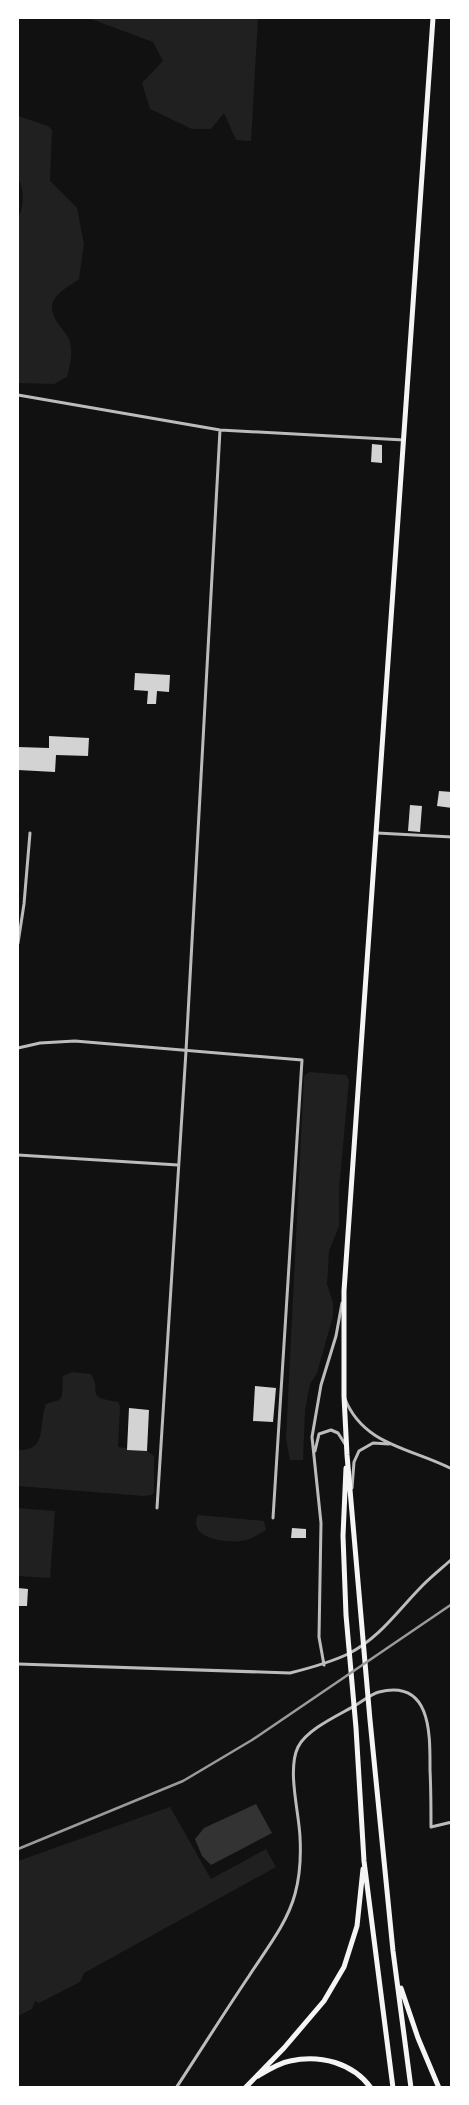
<svg xmlns="http://www.w3.org/2000/svg" width="469" height="2105" font-family="'Work Sans',sans-serif">
<rect width="100%" height="100%" fill="#111"/>
<path fill="#202020" d="M88,18H258L251,141L236,140L224,113L211,129H192L150,109L142,83L163,61L153,42Z
M18,116L48,126L52,130L50,181L77,208L84,244L79,279C59,293 41,301 60,326C63,331 69,336 70,342C73,354 70,365 67,377L54,384L18,383V215L20,214C24,202 24,189 18,178Z
M309,1072L346,1075L349,1080L339,1189V1226L329,1251L327,1284L333,1303V1316L317,1373L310,1384L305,1410L303,1460H290L286,1439L304,1076Z
M72,1372L91,1374C103,1394 83,1396 118,1402L120,1406L118,1447L147,1451L154,1456V1492L152,1495L144,1496L18,1486V1450C48,1451 38,1425 46,1404L59,1400L62,1396L63,1376Z
M18,1508L55,1511L50,1578L18,1576Z
M198,1515L264,1521L266,1530C258,1535 250,1540 240,1541C225,1543 187,1538 198,1515Z
M170,1807L211,1879L266,1849L276,1867L84,1973L80,1982L39,2003L35,2001L32,2009L18,2016V1861Z"/>
<path fill="#333" d="M256,1804L272,1833L211,1865L202,1856L195,1839L204,1828Z"/>
<path fill="#d3d3d3" d="M372,444L382,445V463L371,462Z
M135,673L170,675L169,692L157,691L156,704H147L148,691L134,690Z
M49,736L89,738L88,756L56,755L55,772L18,770V747L49,748Z
M439,791L452,792V808L437,806Z
M410,805L422,806L420,832L408,831Z
M255,1386L276,1388L273,1422L253,1421Z
M129,1408L149,1410L147,1451L127,1450Z
M292,1528L306,1529V1538H291Z
M18,1588L28,1589L27,1606H18Z"/>
<g fill="none" stroke-linecap="round" stroke-linejoin="round">
<path stroke="#bcbcbc" stroke-width="3" d="M18,395L220,430L404,440
M377,833L452,837
M18,943L24,904L30,833
M18,1048L40,1043L75,1041L302,1060L273,1518
M18,1155L178,1165
M345,1399C364,1446 412,1448 452,1469
M315,1451L319,1434L331,1430L338,1433L345,1444
M352,1488L354,1462L359,1451L373,1443L389,1444
M157,1508L186,1051L220,430
M18,1664L290,1673C310,1668 329,1663 348,1654C380,1638 399,1609 423,1585C432,1576 442,1568 452,1559
M324,1665L319,1637L321,1523L312,1437L321,1385L336,1336L342,1303
M176,2088C201,2050 224,2013 249,1976C265,1951 287,1924 295,1894C300,1876 301,1855 300,1837C299,1812 287,1770 298,1747C307,1729 339,1715 356,1705C363,1701 371,1694 379,1692C432,1679 430,1735 430,1770C431,1789 431,1808 431,1827L452,1822"/>
<path stroke="#f5f5f5" stroke-width="5" d="M346,1468L343,1536L346,1615L356,1728L364,1861L393,2088
M401,1988L418,2038L439,2088
M258,2076C268,2070 279,2063 290,2061C320,2054 353,2063 371,2088
M245,2088L284,2048L324,2001L344,1967L357,1926L363,1869
M411,2088L393,1951L370,1720L347,1455L344,1396V1291L433,18"/>
<path stroke="#9a9a9a" stroke-width="2.5" d="M18,1849L183,1781L252,1740L452,1604"/>
</g>
<rect width="469" height="2105" fill="none" stroke="#ffffff" stroke-width="38"/>
</svg>
